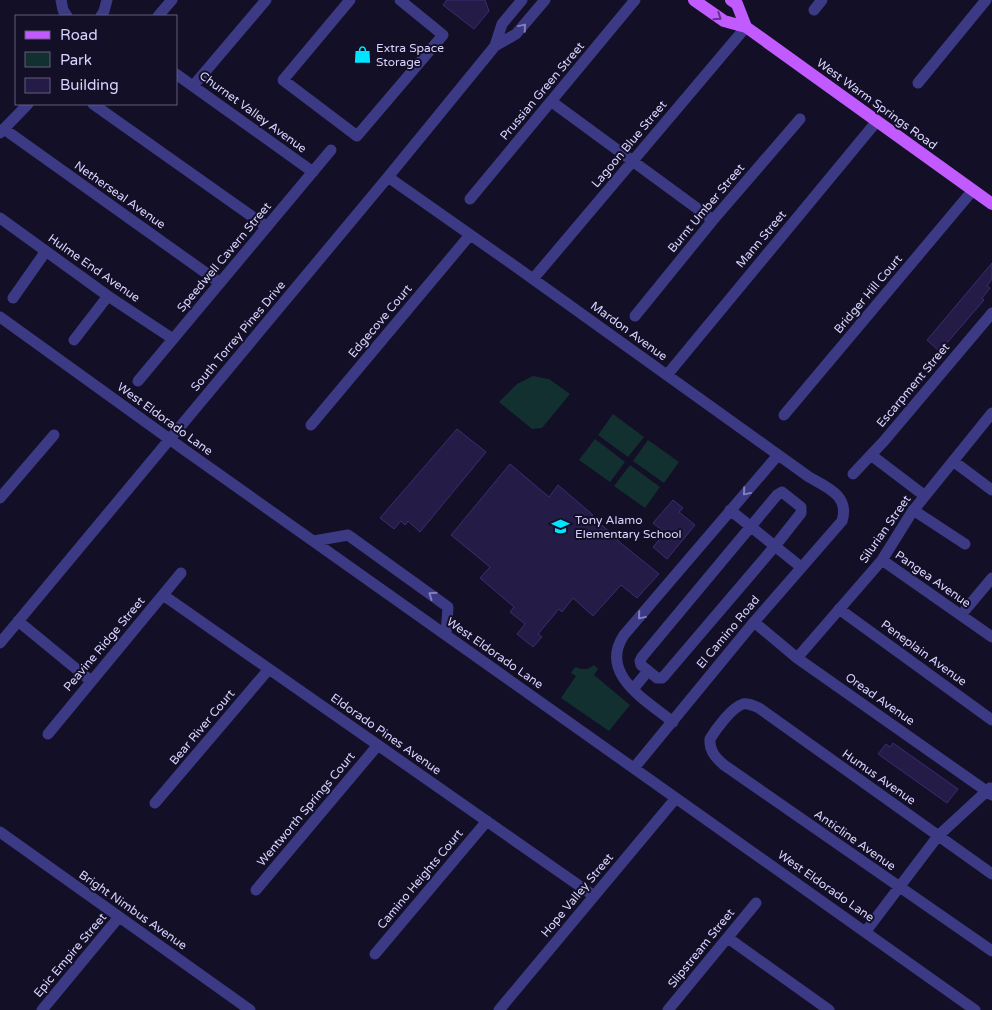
<svg xmlns="http://www.w3.org/2000/svg" width="992" height="1010" font-family="'Varela Round',sans-serif">
<rect width="100%" height="100%" fill="#130f26"/>
<path fill="#12302f" d="M533,376L549,379L570,394L542,428L532,429L499,402L517,384Z
M613,414L644,437L628,457L598,435Z
M595,439L625,462L610,482L579,460Z
M648,440L679,462L664,483L633,461Z
M630,465L660,487L645,508L614,486Z
M594,665L598,669L594,675L630,705L609,731L561,698L576,676L571,673L575,667C582,670 589,670 594,665Z"/>
<path fill="#241b47" stroke="#3b2d73" d="M447,0H485L489,11L474,29L443,5Z
M992,263V279L987,286L990,288L982,298L984,300L940,351L938,350L927,340Z
M457,429L486,452L420,532L408,521L405,525L401,521L394,529L380,518Z
M510,464L549,497L558,485L593,515L591,516L618,539L617,540L659,574L637,598L621,585L593,616L573,598L562,612L559,609L538,634L542,637L533,647L517,634L525,624L510,612L514,607L480,578L490,567L451,535Z
M673,500L683,508L679,512L695,525L667,559L653,547L665,533L653,523Z
M893,743L958,789L947,803L878,754L886,744L890,747Z"/>
<g fill="none" stroke-linecap="round" stroke-linejoin="round">
<path stroke="#3d3a85" stroke-width="11" d="M61,0L63,10L67,16
M350,0L283,80L357,136L443,35L400,0
M814,10L822,0
M101,16L104,11L107,0
M158,16L172,0
M495,46L516,34L545,0
M176,74L313,172
M918,83L986,0
M193,86L266,0
M552,102L713,220
M93,104L267,227
M4,129L220,283
M0,133L28,104
M388,177L512,264L809,477C827,487 850,496 842,521L754,622L634,768
M470,199L635,0
M0,218L108,296L173,339
M533,279L746,27
M13,298L46,251
M635,316L713,220L800,119
M0,317L186,451L975,1010
M74,340L108,296
M667,375L877,121
M138,381L331,150
M784,415L973,190
M311,425L470,235
M871,455L925,496
M953,461L992,490
M853,474L884,441L992,313
M782,492L801,507V513L775,546L665,675L662,678H657L641,665L640,661L642,657L777,495Z
M0,498L54,435
M730,510L801,567
M913,510L965,544
M314,541L348,535L448,607L446,635
M882,560L992,637
M163,595L594,896
M839,609L992,720
M961,615L992,578
M18,621L91,681
M754,622L797,658L992,795
M0,643L388,177L495,46L502,24L522,0
M797,658L882,560L912,512L992,413
M633,689L648,671
M673,722C646,700 598,674 624,635L778,455
M48,734L181,573
M155,803L269,669
M0,832L250,1010
M992,874L759,708C754,706 749,703 743,704C732,707 716,729 710,739C709,751 716,758 724,765L992,951
M256,890L378,745
M866,931L938,836L990,788
M728,938L829,1010
M375,954L487,821
M42,1010L119,917
M499,1010L676,798
M668,1010L756,903"/>
<path stroke="#c25bff" stroke-width="12" d="M694,0L724,21L746,27L992,204
M731,0L737,4L746,27"/>
</g>
<defs><path id="oneway-chevron" d="M-2-3.5L2.5 0L-2 3.5" fill="none" stroke-width="1.6" stroke-linecap="round" stroke-linejoin="round" transform="scale(1.25)"/></defs>
<use stroke="#623188" href="#oneway-chevron" transform="translate(718 17) rotate(34)"/>
<g stroke="#837fbc">
<use href="#oneway-chevron" transform="translate(523 27) rotate(-50)"/>
<use href="#oneway-chevron" transform="translate(746 492) rotate(130)"/>
<use href="#oneway-chevron" transform="translate(432 595) rotate(-145)"/>
<use href="#oneway-chevron" transform="translate(641 616) rotate(130)"/>
</g>
<defs>
<symbol id="shop-bare" viewBox="-9 -9 18 18"><path d="M-5-2.5h2.3a2.7 3.5 0 0 1 5.4 0H5L5.5 6h-11ZM-1.5-2.5h3a1.5 2.3 0 0 0-3 0Z" fill="#00e5ff" stroke="#130f26" stroke-width="2.5" paint-order="stroke"/></symbol>
<symbol id="school-bare" viewBox="-9 -9 18 18"><path d="M0-5L7-2L0 1L-7-2ZM-4 1L0 2.5L4 1V4Q0 6-4 4Z" fill="#00e5ff" stroke="#130f26" stroke-width="2.5" paint-order="stroke"/></symbol>
</defs>
<g fill-rule="evenodd">
<use href="#shop-bare" x="350" y="42" width="25" height="25"/>
<use href="#school-bare" x="548" y="514" width="25" height="25"/>
</g>
<g text-anchor="middle" dominant-baseline="central" stroke-width="4" stroke-linejoin="round" paint-order="stroke">
<g font-size="12" fill="#d9d4ff" stroke="#130f26" text-anchor="start">
<text x="376" y="48">Extra Space<tspan x="376" dy="14">Storage</tspan></text>
<text x="575" y="520">Tony Alamo<tspan x="575" dy="14">Elementary School</tspan></text>
</g>
<g font-size="12" fill="#d9d4ff" stroke="#130f26">
<text transform="translate(542 91) rotate(-50)">Prussian Green Street</text>
<text transform="translate(877 104) rotate(36)">West Warm Springs Road</text>
<text transform="translate(253 112) rotate(36)">Churnet Valley Avenue</text>
<text transform="translate(629 144) rotate(-50)">Lagoon Blue Street</text>
<text transform="translate(120 195) rotate(35)">Netherseal Avenue</text>
<text transform="translate(706 208) rotate(-50)">Burnt Umber Street</text>
<text transform="translate(761 239) rotate(-50)">Mann Street</text>
<text transform="translate(224 257) rotate(-50)">Speedwell Cavern Street</text>
<text transform="translate(94 268) rotate(35)">Hulme End Avenue</text>
<text transform="translate(868 294) rotate(-50)">Bridger Hill Court</text>
<text transform="translate(380 321) rotate(-50)">Edgecove Court</text>
<text transform="translate(629 331) rotate(36)">Mardon Avenue</text>
<text transform="translate(238 336) rotate(-50)">South Torrey Pines Drive</text>
<text transform="translate(913 385) rotate(-50)">Escarpment Street</text>
<text transform="translate(165 419) rotate(36)">West Eldorado Lane</text>
<text transform="translate(885 529) rotate(-55)">Silurian Street</text>
<text transform="translate(933 579) rotate(35)">Pangea Avenue</text>
<text transform="translate(728 632) rotate(-50)">El Camino Road</text>
<text transform="translate(104 644) rotate(-50)">Peavine Ridge Street</text>
<text transform="translate(495 653) rotate(35)">West Eldorado Lane</text>
<text transform="translate(924 653) rotate(36)">Peneplain Avenue</text>
<text transform="translate(880 699) rotate(35)">Oread Avenue</text>
<text transform="translate(202 727) rotate(-50)">Bear River Court</text>
<text transform="translate(386 734) rotate(35)">Eldorado Pines Avenue</text>
<text transform="translate(879 777) rotate(35)">Humus Avenue</text>
<text transform="translate(306 809) rotate(-50)">Wentworth Springs Court</text>
<text transform="translate(855 840) rotate(35)">Anticline Avenue</text>
<text transform="translate(420 879) rotate(-50)">Camino Heights Court</text>
<text transform="translate(826 886) rotate(35)">West Eldorado Lane</text>
<text transform="translate(577 895) rotate(-50)">Hope Valley Street</text>
<text transform="translate(133 910) rotate(35)">Bright Nimbus Avenue</text>
<text transform="translate(701 948) rotate(-51)">Slipstream Street</text>
<text transform="translate(70 955) rotate(-50)">Epic Empire Street</text>
</g>
</g>
<rect x="15" y="15" width="162" height="90" fill="#130f26" stroke="#625e7d"/>
<rect x="25" y="31" width="25" height="8" fill="#c25bff" stroke="#625e7d"/>
<text x="60" y="40" font-size="15" fill="#d9d4ff">Road</text>
<rect x="25" y="52" width="25" height="15" fill="#12302f" stroke="#625e7d"/>
<text x="60" y="65" font-size="15" fill="#d9d4ff">Park</text>
<rect x="25" y="78" width="25" height="15" fill="#241b47" stroke="#625e7d"/>
<text x="60" y="90" font-size="15" fill="#d9d4ff">Building</text>
</svg>
